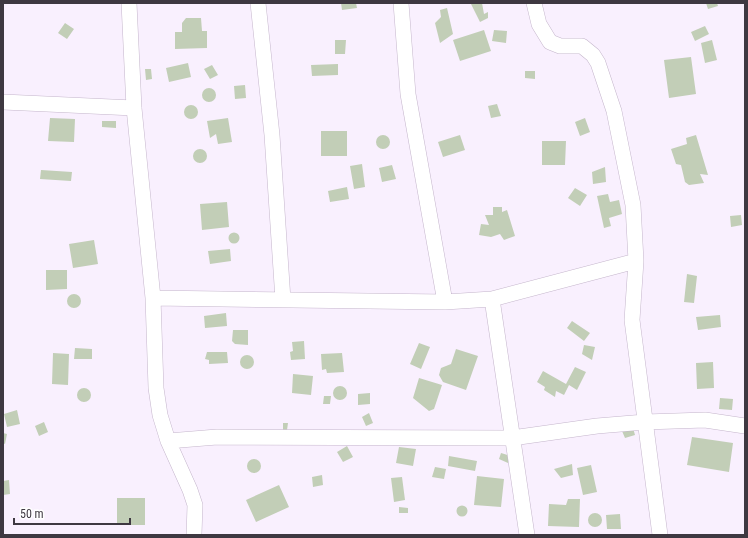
<svg xmlns="http://www.w3.org/2000/svg" width="748" height="538" font-family="'Roboto Condensed',sans-serif">
<rect width="100%" height="100%" fill="#f9f0fe"/>
<path fill="#c2ceb7" d="M341,3H356L357,8L342,10Z
M473,3H482L484,14L488,12V18L480,22L471,4Z
M706,3H717L718,6L708,9Z
M447,8L453,34L440,43L435,23L441,17L440,10Z
M186,18H201L202,31H207V48L175,49V32H182V23Z
M65,23L74,29L67,39L58,33Z
M705,26L709,34L695,41L691,32Z
M484,30L491,51L460,61L453,40Z
M494,30L507,31L506,43L492,41Z
M335,40H346L345,54H335Z
M712,40L717,60L705,63L701,43Z
M691,57L696,94L669,98L664,60Z
M188,63L191,77L169,82L166,68Z
M338,64V75L312,76L311,65Z
M212,65L218,75L210,79L204,69Z
M145,69H151L152,79L146,80Z
M525,71H535V79L525,78Z
M245,85L246,98L235,99L234,86Z
M202 95a7 7 0 1 1 14 0a7 7 0 1 1-14 0Z
M497,104L501,116L491,118L488,106Z
M184 112a7 7 0 1 1 14 0a7 7 0 1 1-14 0Z
M50,118L75,119L74,142L48,141Z
M228,118L232,142L218,144L216,134L210,138L207,121Z
M585,118L590,132L580,136L575,122Z
M102,121H116V128L102,127Z
M321,131H347V156H321Z
M376 142a7 7 0 1 1 14 0a7 7 0 1 1-14 0Z
M460,135L465,150L443,157L438,142Z
M696,135L708,175L700,174L704,183L689,185L685,182L681,165L676,164L671,149L687,144L686,138Z
M542,141H566L565,165H542Z
M193 156a7 7 0 1 1 14 0a7 7 0 1 1-14 0Z
M362,164L365,187L354,189L350,166Z
M392,165L396,179L382,182L379,168Z
M605,167L606,182L593,184L592,172Z
M41,170L72,172L71,181L40,179Z
M347,187L349,199L330,202L328,191Z
M575,188L587,195L580,206L568,198Z
M608,194L610,202L619,200L622,214L609,218L611,226L604,228L597,196Z
M227,202L229,227L202,230L200,204Z
M493,207H502V212L507,210L515,236L504,240L500,234L491,237L479,235L481,224L489,225L485,215H493Z
M741,215L742,225L731,227L730,216Z
M228.5 238a5.5 5.5 0 1 1 11 0a5.5 5.5 0 1 1-11 0Z
M94,240L98,264L73,268L69,244Z
M230,249L231,261L210,264L208,251Z
M46,270H67V289L46,290Z
M687,274L697,276L694,303L684,302Z
M67 301a7 7 0 1 1 14 0a7 7 0 1 1-14 0Z
M226,313L227,326L205,328L204,316Z
M720,315L721,327L698,330L696,317Z
M572,321L590,333L584,341L567,328Z
M233,330H248V345L235,344L232,341Z
M304,341L305,359L291,360L290,352L293,351L292,342Z
M419,343L430,347L421,369L410,364Z
M584,345L595,347L592,360L582,354Z
M75,348L92,349V359H74Z
M456,349L478,356L466,390L443,382L439,375L441,368L451,364Z
M207,352H227L228,363L209,364V360L205,359Z
M53,353L69,354L68,385L52,384Z
M342,353L344,372L327,373L326,369L322,370L321,354Z
M240 362a7 7 0 1 1 14 0a7 7 0 1 1-14 0Z
M713,362L714,388L697,389L696,363Z
M575,367L586,372L577,390L569,385L564,395L556,391L555,397L544,390L545,387L537,382L543,371L566,384Z
M293,374L313,376L311,395L292,393Z
M419,378L442,385L434,409L429,411L413,398Z
M333 393a7 7 0 1 1 14 0a7 7 0 1 1-14 0Z
M77 395a7 7 0 1 1 14 0a7 7 0 1 1-14 0Z
M370,393V404L358,405V394Z
M324,396H331L330,404H323Z
M720,398L733,399L732,410L719,409Z
M17,410L20,424L7,427L4,414Z
M369,413L373,423L366,426L362,417Z
M44,422L48,432L39,436L35,426Z
M283,423H288L287,430H283Z
M633,428L635,435L625,438L622,431Z
M3,433L7,434L5,444L3,443Z
M692,437L733,443L729,472L687,465Z
M347,446L353,457L343,462L337,452Z
M399,447L416,449L413,466L396,463Z
M501,453L511,456L508,463L499,459Z
M449,456L477,461L475,471L448,466Z
M247 466a7 7 0 1 1 14 0a7 7 0 1 1-14 0Z
M572,464L573,475L561,478L554,469Z
M591,465L597,492L583,495L577,468Z
M435,467L446,469L444,479L432,477Z
M322,475L323,485L313,487L312,477Z
M477,476L504,479L501,507L474,505Z
M402,477L405,500L394,502L391,478Z
M9,480L10,494L3,495V481Z
M279,485L289,507L256,522L246,500Z
M117,498H145V525H117Z
M568,499H580L579,527L548,526L549,504L566,505Z
M456.5 511a5.5 5.5 0 1 1 11 0a5.5 5.5 0 1 1-11 0Z
M399,507L408,508V513H399Z
M588 520a7 7 0 1 1 14 0a7 7 0 1 1-14 0Z
M620,514L621,529H607L606,515Z"/>
<g fill="none" stroke-linecap="round" stroke-linejoin="round">
<defs>
<path id="street" d="M129,3L134,108L153,298L156,388L160,415L168,441L190,490L195,505L194,535
M258,3L272,135L283,300
M401,3L408,94L445,302
M534,3L539,24L550,42L560,46H582L593,55L598,63L614,111L633,205L636,261L632,320L660,535
M3,102L134,108
M153,298L445,302L492,299L636,261
M492,299L527,535
M168,441L217,437L512,438L597,426L645,422L705,420L745,426"/>
</defs>
<use href="#street" stroke="#c5b6cc" stroke-width="16"/>
<use href="#street" stroke="#fff" stroke-width="15"/>
</g>
<rect width="748" height="538" fill="none" stroke="#3e3841" stroke-width="8"/>
<path d="M14 518v6h116v-6" fill="none" stroke="#3e3841" stroke-width="2"/>
<text x="20" y="518" font-size="12" fill="#3e3841" stroke="#ffffff" stroke-width="3" paint-order="stroke">50 m</text>
</svg>
